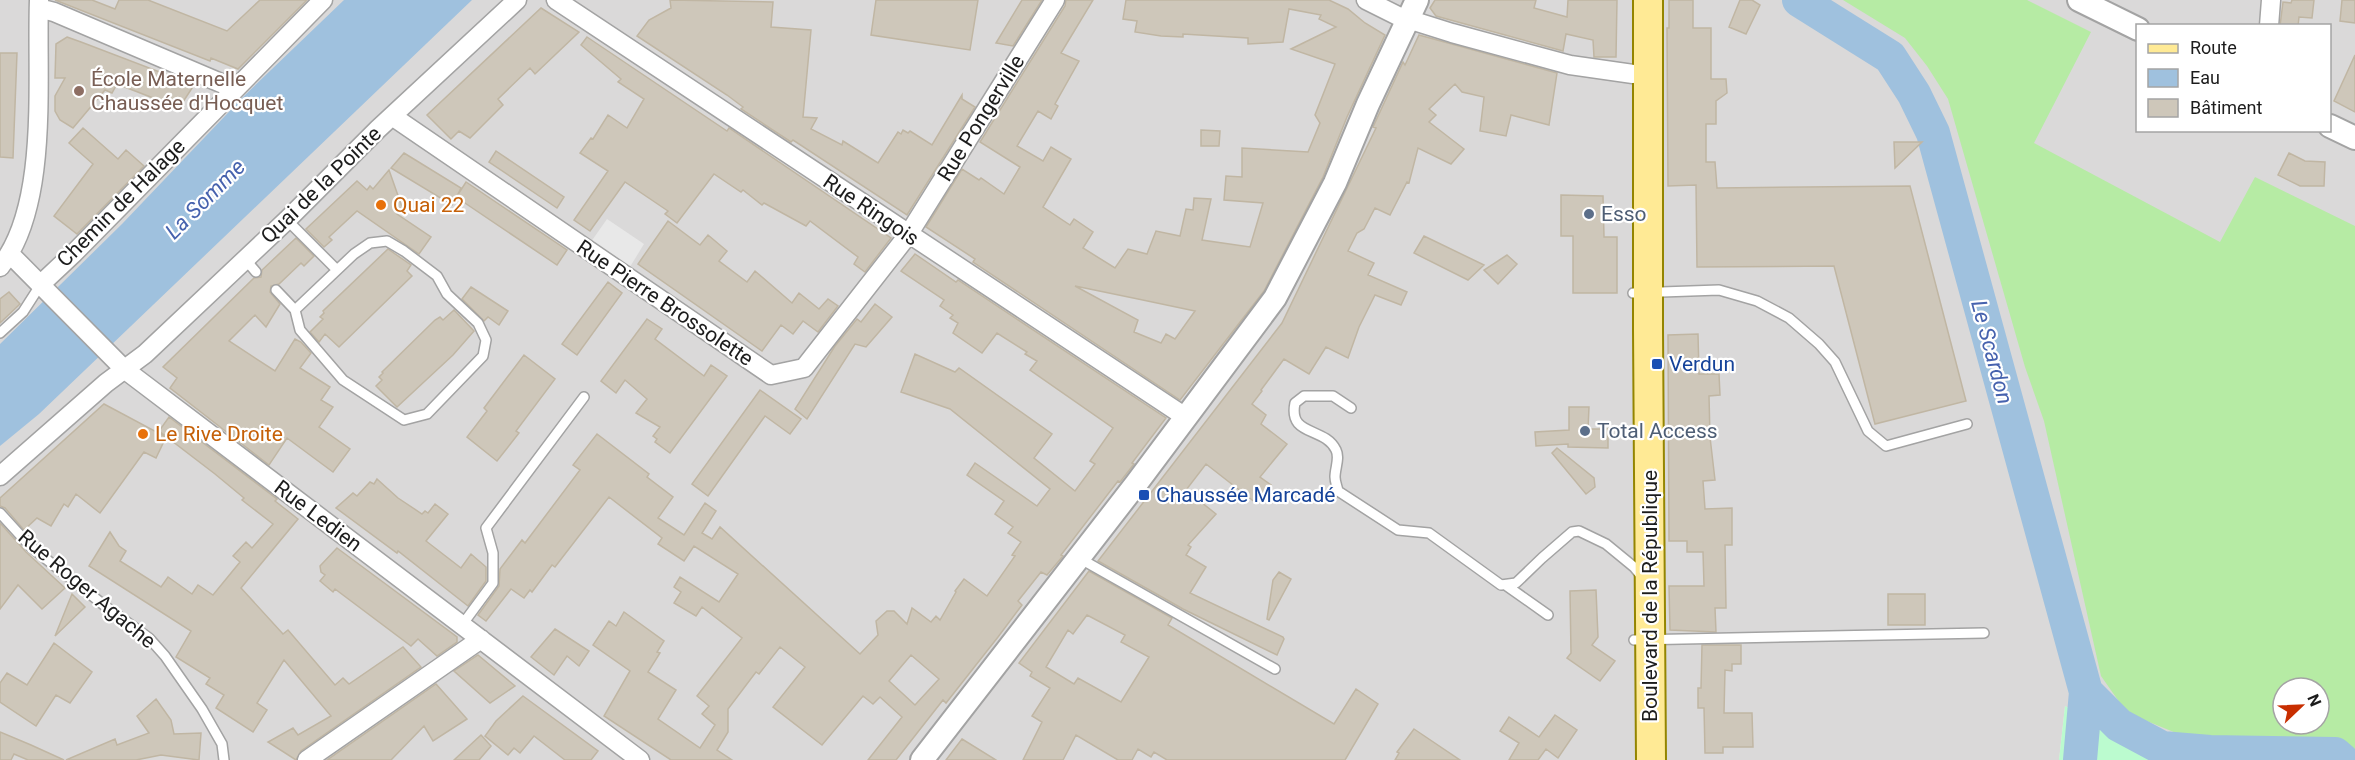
<svg xmlns="http://www.w3.org/2000/svg" width="2355" height="760" font-family="Roboto,sans-serif">
<rect width="100%" height="100%" fill="#eeede1"/>
<path fill="#dad9d9" fill-rule="evenodd" d="M0,0H2355V760L2160,758L2065,706L2059,760H0ZM2138,26H2330V130H2138ZM2283,688H2319V724H2283Z"/>
<path fill="#b6eba4" fill-rule="evenodd" d="M1843,0H2027L2091,32L2034,143L2220,242L2255,177L2355,226V756L2306,738L2186,737L2127,713L2101,676L2044,421L2025,367L1948,99L1927,66L1905,38ZM2283,688H2319V724H2283Z"/>
<path fill="#bbfbcf" d="M2065,706L2160,758L2185,760H2059Z"/>
<path fill="#e8e8e8" d="M607,219L644,244L625,275L586,249Z"/>
<path fill="#9fc1de" d="M344,0H472L39,414L0,446V344L122,224L245,95Z"/>
<g fill="none" stroke-linecap="round" stroke-linejoin="round">
<path stroke="#9fc1de" stroke-width="34" d="M1799,0L1890,57L1914,94L1933,133L2086,692L2080,760
M2086,692L2119,725L2162,748L2210,752L2335,754L2342,760"/>
</g>
<path fill="#cec7ba" stroke="#c0b6a3" stroke-width="1.5" fill-rule="evenodd" d="M55,0H92L115,9L119,0H148L227,31L260,0H307L238,69L211,58L210,61Z
M670,0L773,2L771,27L811,30L803,117L817,118L811,129L842,145L843,141L878,163L898,132L901,134L903,130L908,133L910,131L932,145L962,95V99L975,107L907,215L793,140L791,142L741,109L743,107L727,95L637,36L649,20L671,8Z
M876,0H978L970,50L871,35Z
M1022,0H1042L1013,46L996,43Z
M1066,0H1093L1061,53L1079,61L1055,104L1058,106L1051,119L1038,111L1017,146L1043,161L1051,147L1071,159L1043,207L1070,225L1074,219L1093,232L1083,248L1115,268L1128,249L1147,254L1156,231L1180,236L1186,209L1193,210L1194,198L1211,199L1202,240L1250,247L1263,203L1224,200L1226,176L1242,177V148L1308,152L1320,123L1315,115L1335,64L1291,49L1336,27L1319,19L1321,15L1289,9L1283,42L1248,44V38L1183,34V37L1161,36L1135,32L1137,21L1123,19L1126,0H1329L1348,9L1365,23L1385,35L1347,117L1323,177L1264,291L1180,400L973,262L975,259L926,227L962,169L979,180L981,178L1004,194L1020,167L980,142L1065,6ZM1075,286L1138,299L1195,311L1175,339L1166,334L1161,343L1134,332L1138,320Z
M1435,0H1536L1534,8L1567,17L1568,0H1617L1616,57H1594L1593,40L1566,34L1563,51L1436,16L1430,8Z
M1669,0H1693V28H1711V79H1726L1727,93L1716,101V124H1706V162H1715L1717,188L1910,186L1966,401L1875,424L1834,266L1697,267L1696,185L1668,186L1667,28H1669Z
M1740,0H1752L1760,5L1746,34L1729,27Z
M2292,0H2314L2312,18L2299,17L2298,26H2280L2283,2L2291,3Z
M2342,0H2355V23L2340,21Z
M541,8L579,32L535,74L530,68L498,99L503,105L470,138L459,131L451,139L427,115Z
M1419,35L1557,73L1549,125L1511,115L1506,136L1480,131L1484,97L1462,92L1455,84L1429,109L1436,115L1429,122L1464,149L1451,164L1418,148L1409,183L1407,182L1390,215L1375,208L1364,229L1357,233L1348,251L1374,263L1368,275L1407,292L1401,305L1375,295L1359,327L1348,358L1326,347L1309,374L1284,359L1261,390L1262,391L1252,404L1266,415L1261,424L1287,444L1260,477L1271,485L1256,503L1206,464L1186,490L1216,514L1188,545L1191,547L1186,555L1206,567L1190,593L1283,637L1284,639L1277,655L1183,609L1098,561L1282,323L1376,128L1373,127L1403,62L1405,65Z
M67,37L81,42L194,85L179,108L117,84L112,93L105,90L73,128L60,120L55,111V96L65,78H55L56,44Z
M587,37L727,131L729,128L891,238L865,272L854,264L858,257L810,221L806,226L764,203L762,205L743,190L741,192L714,174L677,223L665,214L668,211L625,182L590,231L574,220L608,171L580,153L591,138L593,139L608,115L627,128L644,99L618,82L621,79L581,45Z
M0,53H17L13,158L0,157Z
M2355,55V112L2334,101Z
M83,128L118,159L126,150L144,166L77,234L54,216L93,164L69,143Z
M1201,130L1220,131L1219,146H1201Z
M1894,142H1922L1895,168Z
M496,151L564,197L557,208L489,162Z
M404,153L461,188L457,196L466,182L567,250L557,265L456,197L452,205L391,168Z
M2289,153L2305,161L2325,162L2324,186H2300L2278,175Z
M389,170L402,207L397,214L431,237L419,254L357,211L329,237L332,240L324,247L306,229L357,181L367,190L370,186L373,189Z
M1561,195L1603,196L1604,237H1617V293H1573V236H1561Z
M668,221L700,245L708,235L727,251L719,261L747,282L755,271L792,303L799,293L819,309L828,299L838,306L818,332L803,321L793,334L781,325L762,351L638,264Z
M1424,236L1484,265L1468,280L1414,253Z
M296,238L314,256L304,266L301,263L279,284L271,286L270,292L280,304L266,327L255,315L229,341L275,371L295,339L301,342L311,353L300,368L330,387L321,400L333,407L319,427L350,449L333,472L287,438L269,465L170,388L177,378L163,367L254,278L261,277L262,270Z
M388,249L411,265L407,271L412,276L339,347L325,334L319,342L310,332L323,319L320,317L324,313L323,311Z
M915,254L956,282L958,280L1166,418L1132,463L1134,464L1120,482L1118,481L1061,555L1063,556L1047,575L1041,572L1018,601L1022,605L998,637L946,703L943,700L896,760H868L902,717L880,697L873,704L863,696L822,745L773,707L805,667L780,647L759,674L756,672L728,709V732L717,750L732,760H671L604,716L630,671L593,645L609,621L616,626L624,612L664,641L657,652L660,653L648,672L676,690L658,719L700,748L715,725L702,714L709,706L697,696L742,638L702,607L696,616L674,603L681,592L674,587L680,577L719,602L738,574L694,546L684,561L658,544L662,538L609,497L555,567L552,565L532,592L530,590L524,598L511,589L486,621L478,615L499,586L500,569L522,540L525,543L580,470L573,465L597,434L649,474L647,477L673,497L658,518L684,535L705,503L716,511L702,533L712,539L720,527L860,654L878,635L876,621L887,611H894L907,624L912,608L931,622L936,616L940,620L956,592L955,591L964,579L987,596L1015,556L1012,555L1021,542L1008,533L1013,527L995,514L1004,501L967,475L975,463L1037,506L1050,489L950,409L901,392L915,354L955,372L959,368L1052,434L1034,458L1075,491L1095,464L1090,461L1113,428L1030,370L1037,361L1025,354L1027,352L997,333L982,353L953,333L958,323L950,318L953,315L940,306L944,300L901,271ZM911,655L939,679L915,705L889,681Z
M1507,255L1517,264L1498,284L1484,270Z
M608,282L622,293L577,355L562,344Z
M471,287L508,311L499,325L488,317L484,321L462,299Z
M9,292L20,304L0,323V299Z
M875,304L892,317L866,347L855,344L807,419L795,409L835,346L857,319L861,322Z
M454,310L474,331L453,355L397,407L376,386L382,380L379,377L383,373L382,372L435,320L440,317L443,320Z
M647,319L662,329L655,339L704,376L711,365L727,376L670,453L655,442L657,439L653,436L660,427L636,413L647,399L625,380L616,393L601,381Z
M1698,334L1699,374H1719L1720,395L1709,396L1710,437L1715,480L1703,481L1705,509L1732,508V545H1725L1726,608H1715L1716,632L1670,630L1669,586H1704L1703,552H1687V541H1669L1668,335Z
M524,355L555,379L516,431L519,433L497,461L467,437L487,411L484,408Z
M760,390L801,419L790,434L765,416L708,496L692,484Z
M104,404L166,437L156,458L144,452L100,513L76,494L68,507L64,504L51,526L37,518L24,530L5,508L0,506V498Z
M1569,407H1589L1588,429H1608V448L1568,447V444L1536,446L1535,432L1569,430Z
M169,417L277,499L275,501L298,519L241,588L283,634L288,630L335,685L343,678L349,684L403,647L421,667L301,751L296,760L268,742L293,728L298,735L331,716L284,660L257,703L267,710L253,732L216,708L224,695L206,684L210,678L176,657L191,631L89,566L110,532L119,546L126,551L120,561L161,587L168,577L192,594L198,585L213,595L240,562L233,556L246,542L252,548L273,524L242,500L244,498L215,474L159,431Z
M1557,448L1594,478L1595,487L1586,494L1552,453Z
M377,479L398,498L422,514L425,511L428,513L435,504L448,514L426,541L461,568L471,554L486,567V581L468,606L398,551L397,553L336,508L353,493L357,496L370,482L374,484Z
M0,523L26,552L65,588L42,609L18,585L0,609Z
M337,548L457,637V642L437,656L418,639L411,646L335,589L333,592L320,581L325,575L321,572L320,566Z
M1089,571L1172,618L1168,625L1334,724L1356,689L1378,704L1345,760H1167L1154,752L1151,757L1138,749L1132,760H1118L1076,735L1063,760H1023L1042,722L1032,716L1050,688L1030,676L1032,672L1019,663ZM1087,615L1125,635L1121,642L1149,657L1121,702L1078,678L1074,684L1046,667L1068,630L1073,634Z
M1279,572L1291,579L1269,620L1267,619L1273,580Z
M1596,590L1598,637L1592,645L1615,661L1600,681L1567,658L1571,653L1570,591Z
M72,594L85,607L55,636Z
M1888,594H1925V625H1888Z
M555,629L589,651L579,666L567,656L554,675L531,657Z
M54,643L92,672L70,703L56,695L36,726L0,702V683L7,673L27,685Z
M1702,645H1741V664H1732V671L1725,670L1724,713H1752L1753,747H1723V753H1705L1704,708H1698V688H1701Z
M478,655L515,686L490,703L454,671Z
M436,684L467,719L433,741L424,726L391,760H327Z
M523,696L598,751L591,760H565L534,736L520,753L514,748L508,755L485,736L496,721Z
M156,699L171,720L174,734L201,733L199,760L161,755L136,760H66L115,739L117,745L149,733L137,716Z
M1555,715L1577,730L1558,758L1546,749L1538,760H1509L1519,743L1500,731L1509,717L1539,737Z
M1414,729L1460,760H1395L1399,753L1397,752Z
M0,732L31,745L64,760H28L14,754L11,760H0Z
M481,735L491,746L479,760H454Z
M962,739L996,760H946Z"/>
<g fill="none" stroke-linecap="round" stroke-linejoin="round">
<defs>
<path id="service" d="M287,220L337,270
M245,259L256,272
M276,290L295,310L300,330L343,380L404,420L427,414L483,356L486,340L478,323L447,294L437,276L404,251L387,241L370,243L354,254L295,310
M1633,293L1719,290L1757,301L1789,318L1819,344L1835,362L1868,431L1886,446L1967,424
M0,333L23,312L41,284
M1351,408L1333,396H1304L1295,403C1288,437 1324,426 1336,450C1340,458 1335,468 1335,477C1335,482 1337,486 1338,491L1398,530L1429,533L1501,585L1516,583L1542,558L1572,532L1579,531L1606,544L1634,567L1642,577
M0,513L31,547L105,606L149,638L165,656L202,709L222,744L224,760
M1079,558L1275,669
M1507,586L1548,615
M462,625L493,583V553L486,528L584,397
M1634,640L1984,633"/>
<path id="minor" d="M556,0L1187,418
M1366,0L1398,16L1452,33L1570,65L1633,74
M39,8L54,12L235,89
M2269,26L2271,0
M392,116L771,375L804,368L908,235L1055,0
M10,254L124,369L640,760
M0,267C50,205 36,77 39,0
M41,284L74,253L323,0
M0,476L106,383L145,354L287,220L378,129L517,0
M307,760L481,639"/>
<path id="tertiary" d="M2079,0L2138,29
M2330,126L2355,138
M922,760L1136,484L1275,298L1335,183L1368,104L1417,0"/>
<path id="primary" d="M1648,0V330L1651,760"/>
</defs>
<use href="#service" stroke="#a3a3a3" stroke-width="12"/>
<use href="#minor" stroke="#a3a3a3" stroke-width="21"/>
<use href="#tertiary" stroke="#a3a3a3" stroke-width="26"/>
<use href="#primary" stroke="#948500" stroke-width="32"/>
<use href="#service" stroke="#fff" stroke-width="9"/>
<use href="#minor" stroke="#fff" stroke-width="18"/>
<use href="#tertiary" stroke="#fff" stroke-width="22"/>
<use href="#primary" stroke="#ffea95" stroke-width="28"/>
</g>
<circle fill="#8d6e63" stroke="#fff" stroke-width="2" cx="79" cy="91" r="6"/>
<g fill="#e8710a" stroke="#fff" stroke-width="2">
<circle cx="381" cy="205" r="6"/>
<circle cx="143" cy="434" r="6"/>
</g>
<g fill="#5c6f8a" stroke="#fff" stroke-width="2">
<circle cx="1589" cy="214" r="6"/>
<circle cx="1585" cy="431" r="6"/>
</g>
<g fill="#1a4fb4" stroke="#fff" stroke-width="2">
<rect x="1651" y="358" width="12" height="12" rx="3"/>
<rect x="1138" y="489" width="12" height="12" rx="3"/>
</g>
<g text-anchor="middle" dominant-baseline="central" stroke-width="4.5" stroke-linejoin="round" paint-order="stroke">
<g font-size="21" fill="#785e54" stroke="#fff" text-anchor="start">
<text x="91" y="79">École Maternelle<tspan x="91" dy="24">Chaussée d'Hocquet</tspan></text>
</g>
<g font-size="21" fill="#1c1c1c" stroke="#fff">
<text transform="translate(981 118) rotate(-58)">Rue Pongerville</text>
<text transform="translate(321 185) rotate(-44)">Quai de la Pointe</text>
<text transform="translate(121 203) rotate(-45)">Chemin de Halage</text>
<text transform="translate(871 210) rotate(34)">Rue Ringois</text>
<text transform="translate(665 303) rotate(34)">Rue Pierre Brossolette</text>
<text transform="translate(318 516) rotate(37)">Rue Ledien</text>
<text transform="translate(87 589) rotate(40)">Rue Roger Agache</text>
<text transform="translate(1650 596) rotate(-90)">Boulevard de la République</text>
</g>
<g font-size="21" fill="#c56008" stroke="#fff" text-anchor="start">
<text x="393" y="205">Quai 22</text>
<text x="155" y="434">Le Rive Droite</text>
</g>
<g font-size="21" fill="#4e5e75" stroke="#fff" text-anchor="start">
<text x="1601" y="214">Esso</text>
<text x="1597" y="431">Total Access</text>
</g>
<g font-size="21" fill="#164399" stroke="#fff" text-anchor="start">
<text x="1669" y="364">Verdun</text>
<text x="1156" y="495">Chaussée Marcadé</text>
</g>
<g font-size="22" font-style="italic" fill="#4662ae" stroke="#fff">
<text transform="translate(205 199) rotate(-45)">La Somme</text>
<text transform="translate(1992 352) rotate(75)">Le Scardon</text>
</g>
</g>
<rect x="2136" y="24" width="195" height="108" fill="#ffffff" stroke="#a4a4a4" stroke-width="1.5"/>
<rect x="2148" y="44" width="30" height="9" fill="#ffea95" stroke="#a4a4a4" stroke-width="1.5"/>
<text x="2190" y="54" font-size="18" fill="#1c1c1c">Route</text>
<rect x="2148" y="69" width="30" height="18" fill="#9fc1de" stroke="#a4a4a4" stroke-width="1.5"/>
<text x="2190" y="84" font-size="18" fill="#1c1c1c">Eau</text>
<rect x="2148" y="99" width="30" height="18" fill="#cec7ba" stroke="#a4a4a4" stroke-width="1.5"/>
<text x="2190" y="114" font-size="18" fill="#1c1c1c">Bâtiment</text>
<g transform="translate(2301 706) rotate(67)"><circle r="28" fill="#ffffff" stroke="#a4a4a4" stroke-width="1.5"/>
<path d="M0-4.5L10 22L0 15L-10 22Z" fill="#c82e00"/>
<text y="-9" font-size="16" font-weight="bold" text-anchor="middle" fill="#1c1c1c">N</text>
</g>
</svg>
